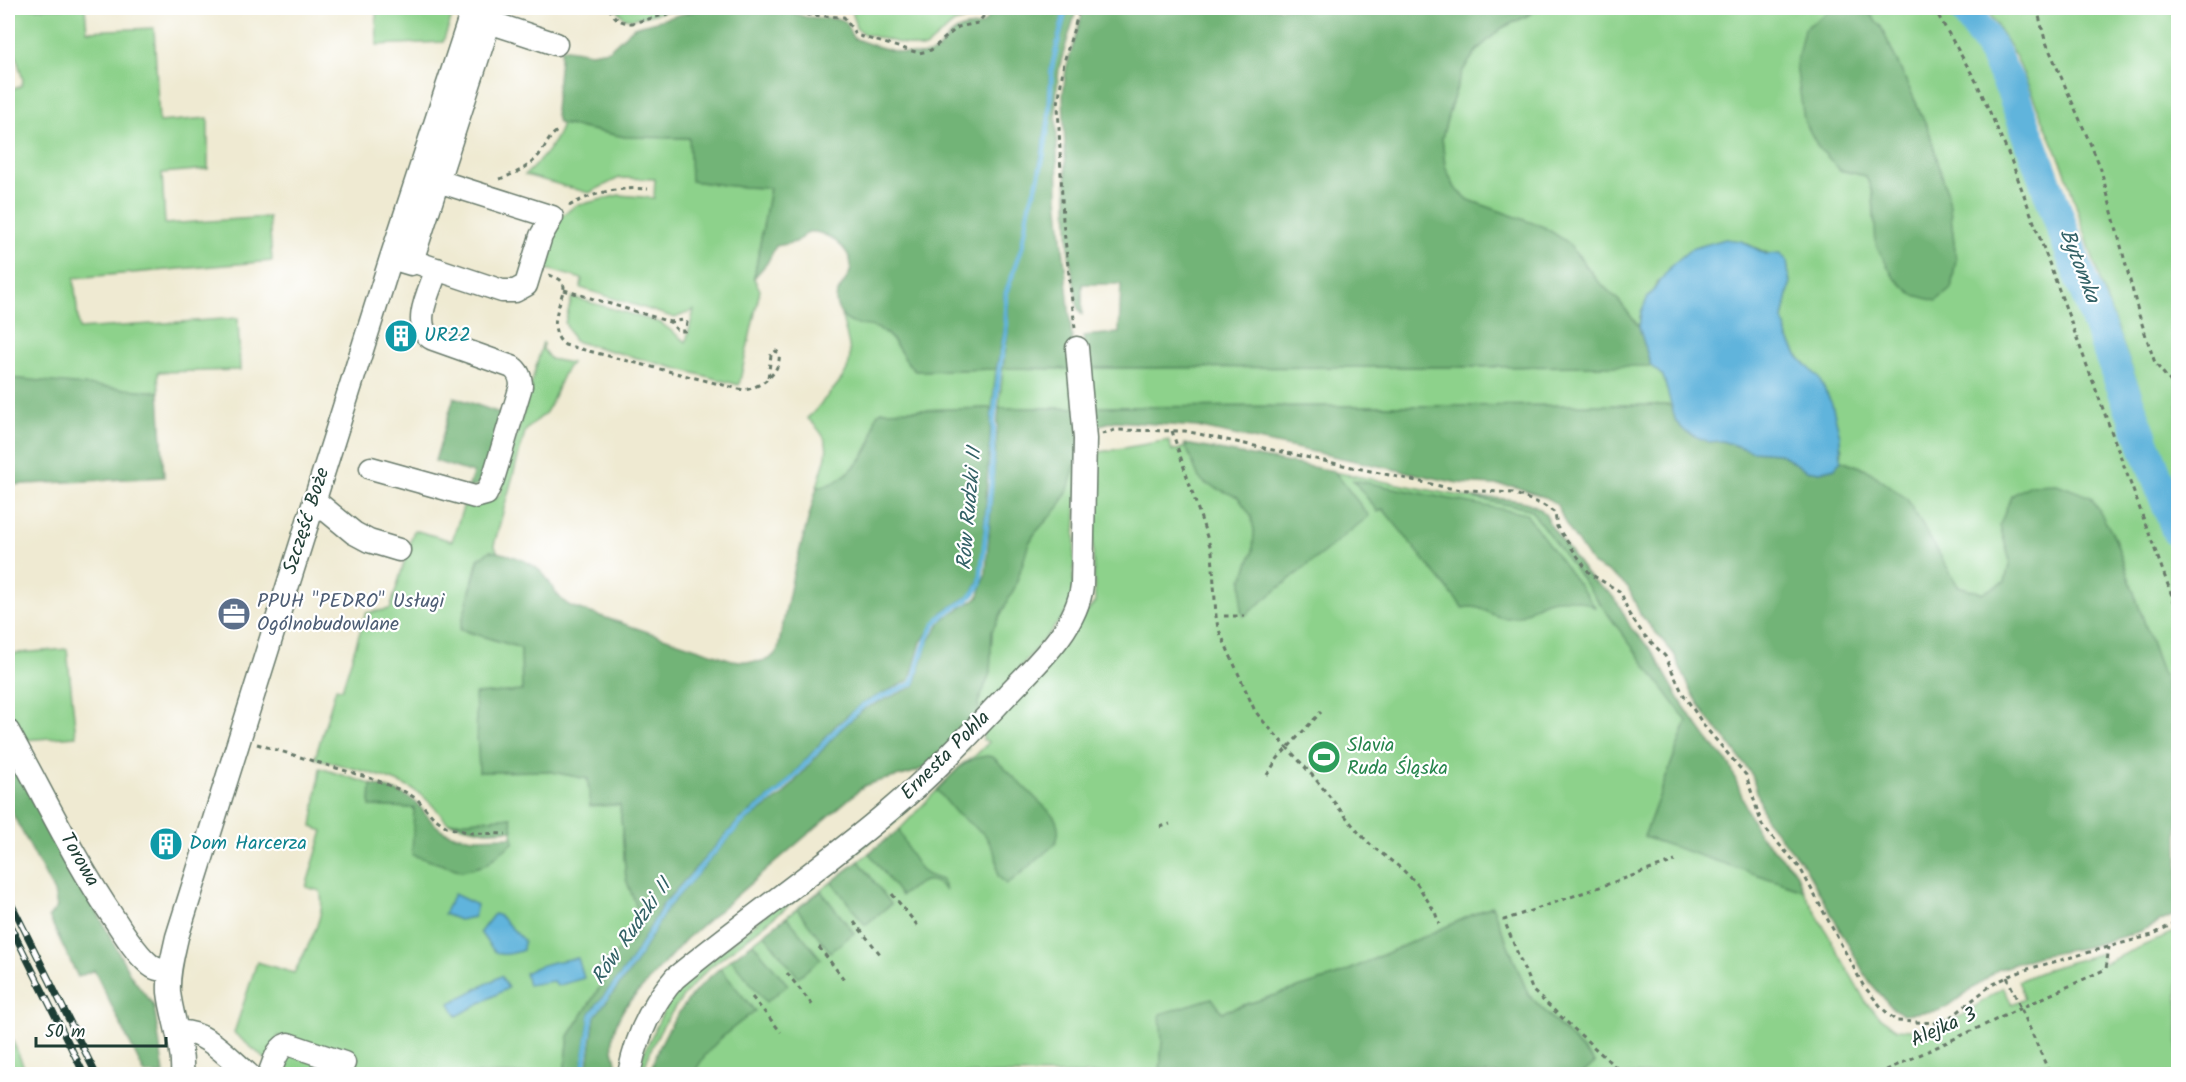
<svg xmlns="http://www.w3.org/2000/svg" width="2186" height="1082" font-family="Kalam,sans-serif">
<rect width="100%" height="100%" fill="#fff"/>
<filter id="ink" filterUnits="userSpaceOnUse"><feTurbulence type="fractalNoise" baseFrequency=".0167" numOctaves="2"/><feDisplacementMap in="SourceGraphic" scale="12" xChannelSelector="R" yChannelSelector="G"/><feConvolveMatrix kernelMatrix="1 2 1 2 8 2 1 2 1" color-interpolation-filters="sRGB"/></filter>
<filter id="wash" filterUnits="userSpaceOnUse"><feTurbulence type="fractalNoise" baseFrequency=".008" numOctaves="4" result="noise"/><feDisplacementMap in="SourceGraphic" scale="24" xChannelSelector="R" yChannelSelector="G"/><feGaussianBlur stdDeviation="1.35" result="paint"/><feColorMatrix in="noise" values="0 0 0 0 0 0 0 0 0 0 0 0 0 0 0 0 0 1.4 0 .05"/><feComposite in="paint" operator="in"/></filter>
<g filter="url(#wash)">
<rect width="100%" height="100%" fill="#efead2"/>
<path fill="#8dd28b" stroke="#568860" stroke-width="1.5" d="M8,8H85L87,31L154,28L159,122L208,118V169L162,173L165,224L269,217L272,261L74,278L79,329L238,318L240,370L158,372L159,392L8,379V91L21,86L23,80L8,28Z
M376,8H455L443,42L377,45Z
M616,8H680L632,19L624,18Z
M801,8H983L976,17L954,23L925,48H920L864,34L856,28L852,9Z
M1539,8H1834L1804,29L1839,170L1866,176L1873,194L1874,220L1951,289L1956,259L1949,200L1929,131L1881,27L1865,8H1860H1963L2000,68L2178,549V718L2114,536L2000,525L2010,561L2005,582L1982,593L1958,586L1940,559L1866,469L1841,460L1842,449L1806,364L1797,355L1788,338L1783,319L1790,283L1787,262L1741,241L1658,281L1641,312L1639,327L1620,302L1597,280L1577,253L1513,217L1469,200L1455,188L1445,166L1442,138L1450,108L1462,72L1477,50L1502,28L1525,17Z
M1986,8H2178V493L2104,293L2065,171L2016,57Z
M562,124L625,137L690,138L692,181L741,187L770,188L754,278L760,290L739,385L574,341L565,323L572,297L661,323L686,342L694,310L675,318L581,288L582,279L540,267L551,224L575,206L619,195L654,198L655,179L619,178L589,193L525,175C541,160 556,144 562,124Z
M841,314C852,326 868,323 881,330C898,340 901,359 915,371L996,369L992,408L882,411C877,423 874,436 868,447C858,466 839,486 817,487C826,453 837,444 807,418C814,413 818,407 823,401C856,365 854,361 841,314Z
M543,342V349L550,359L571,363C558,377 557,397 546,412C540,420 530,423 525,432L494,545L498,552L490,551L478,559L460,630L521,648L522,691L479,772L547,771L588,779L590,806L620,805L626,879L639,913L634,938L600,967L607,976L569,1036L564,1074H365L353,1061L278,1036L269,1062L234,1033L257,962L294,973C305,951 328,915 320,891L306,887L323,831L312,827L320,768L371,784L370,806L414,808L413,855L462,871L513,843L511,817L448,823C441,815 434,806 426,799C404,778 345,767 315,758L336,688L342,689L366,613L390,609L414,530L452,541L465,501L494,499L500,495Z
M1651,366L1663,376L1672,405L1091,407L1087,368Z
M1003,368L1075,369L1078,408H999Z
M1169,440L1172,451L1183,448L1185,444L1530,509L1545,524L1687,721L1644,837L1714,859L1803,890L1867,1004L1883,1020L1897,1029L1911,1030L1938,1026L1961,1016L2003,987L2012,1004L2025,998L2018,981L2051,968L2102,953L2103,964L2178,930V1074H1582L1595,1062L1528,994L1492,906L1336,976L1222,1012L1162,1040L1160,1074H650L653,1063L667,1033L691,996L720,968L899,830L962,764L975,756L989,742L983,740V733L1095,602L1089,454Z
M1079,452L1072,606L980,715L978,703L990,673L992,631L1015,587L1029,543L1035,533L1064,499Z
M67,649L76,736L24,740L8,709V654Z
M969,748L893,824L709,968C679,998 653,1033 643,1074H634L673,991Z
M8,1030L27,1074H8Z
M291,1052L350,1069L348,1074H299L279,1067Z"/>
<path fill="#72b477" stroke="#487856" stroke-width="1.5" d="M705,8L783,10L806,17L839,19L845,21L853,38C871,45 920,62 936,51C943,45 948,36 956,31C974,20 980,37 993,8H1064L1050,68L1047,119L1036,183L1027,208L1020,248L1004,294V331L996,369L915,371C901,358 897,338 879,329C866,323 850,328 841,314C826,292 850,284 851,267C852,249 825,229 808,232L796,242L776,246L767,263L754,278L770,188L741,187L691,181L689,138L625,137L558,123L555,111L561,48L591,53L609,50L634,27Z
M1068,8H1077L1059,68L1056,102L1058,197L1075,369L1003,368L1008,333V293L1023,248L1030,208L1038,186L1051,119L1053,68Z
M1084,8H1539L1525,17L1502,28L1477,50L1462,72L1450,108L1442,138L1445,166L1455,188L1469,200L1544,227L1566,241L1597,280L1620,302L1639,327L1651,366L1087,368L1083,336L1119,333L1121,284H1082V314L1078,309L1069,254L1063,95L1066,69Z
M1834,8H1865L1881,27L1929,131L1949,200L1956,259L1951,289L1936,301L1914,295L1894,278L1876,245L1873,194L1866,176L1840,170L1818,147L1804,120L1796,65L1804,29Z
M10,378L159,392L164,477L8,485V379Z
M454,397L508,416L486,481L468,489L473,473L435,461Z
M1672,405L1676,422L1708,442L1722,441L1752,451L1779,453L1806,470L1820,472L1835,468L1841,460L1866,469L1907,499L1958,586L1982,593L2005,582L2010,561L2000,525L2011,496L2030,485L2057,484L2091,497L2114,536L2178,718V913L2141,931L2087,947L2039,956L1999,969L1947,1007L1937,1011L1903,1014L1893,1009L1868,980L1804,865L1765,819L1752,775L1728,742L1706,716L1690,689L1674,654L1640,614L1628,587L1611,574L1592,564L1566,525L1557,505L1547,498L1513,486L1458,483L1197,427L1115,421L1092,427L1091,407Z
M992,408L982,560L978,582L971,595L942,612L921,642L910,680L863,703L836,725L780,789L739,820L663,904L630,962L590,1013L581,1074H564L569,1036L607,976L599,967L634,938L639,913L626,879L620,805L590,806L588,779L547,771L479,772L475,694L522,691L521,648L460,629L479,559L490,551C510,554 532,560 545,576C554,588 558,601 573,607L732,660C748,662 771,666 778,649L793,575L817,487C838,486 864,462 871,442C874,433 873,423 877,414L882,411Z
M999,408H1078L1079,452L1068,490L1058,508L1035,533L1029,543L1015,587L992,631L990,673L978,703L980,715L924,768C905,778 884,777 864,786L686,939L625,1007C617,1020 611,1033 613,1050C615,1059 618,1065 615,1074H587L595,1016L633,968L667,909L740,826L783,795L839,731L864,709L915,686L927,644L944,618L978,598L986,573Z
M1185,444L1334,471L1369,516L1244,616L1241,610L1242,581L1253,551L1254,530L1251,516L1238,497L1206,484L1199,478Z
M1353,480L1526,514L1596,608C1581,599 1558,595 1542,603C1530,609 1522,618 1507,618C1490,618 1483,603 1463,608L1383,509L1378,512Z
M1473,498C1494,498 1545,496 1549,523L1591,580L1610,593L1619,605L1631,628L1652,651L1683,705L1708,740L1730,765L1750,817L1759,834L1796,872L1803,890L1644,837L1687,721L1530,509Z
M8,743L131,976L154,1006L164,1074H145L94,970L78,977L49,917L57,907L54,892L8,805Z
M987,756L993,757L1052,814C1059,823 1060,834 1055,844L1013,880L1006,884L998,876L996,855L985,835L956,813L937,790C952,775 964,758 987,756Z
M371,784C385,788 403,792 414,801C425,810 430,824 444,831C463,841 492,837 513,837V843L485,865L462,871L412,855L414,808L370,806Z
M511,817L513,830L486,831L448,823Z
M899,830L911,855L921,870L928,875L942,880L946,891C929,871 917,884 901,896L869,853Z
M859,861L891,904L865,925L832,882Z
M821,891L854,933L830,952L797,909Z
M1492,906L1528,994L1595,1063L1582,1074H1160L1162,1040L1160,1014L1212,998L1222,1012L1336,976Z
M787,917L821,959L798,977L764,934Z
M753,943L788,985L766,1002L731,959Z
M720,968L755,1011C731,1029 707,1046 694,1074H650C660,1034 688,994 720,968Z"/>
<path fill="#60b4dc" stroke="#407888" stroke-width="1.5" d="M1725,239L1741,241L1766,254L1780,253L1787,261L1790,284L1783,319L1788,338L1797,355L1818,377L1832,404L1840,436L1841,460L1835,468L1820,472L1806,470L1779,453L1752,451L1722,441L1708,442L1686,432L1676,422L1663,376L1651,366L1639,327L1641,312L1648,297L1672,265L1691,249Z
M454,894L477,905L474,917L459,920L444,914Z
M494,914L500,916L524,941L523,950C496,960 495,953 480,932Z
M578,958L584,978L557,986L553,981L528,985L525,973C541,963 559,961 578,958Z
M501,976L508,988L457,1016L450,1003Z"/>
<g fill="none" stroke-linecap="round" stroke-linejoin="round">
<path stroke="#60b4dc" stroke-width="5" d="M583,1074L592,1015L632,964L665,907L739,824L781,791L837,729L864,705L913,683C919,662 927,628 944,614C960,602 969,604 980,584L991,486L994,418L999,371L1006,332V293L1022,247L1029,207L1037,183L1043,157L1049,119L1052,67L1066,8"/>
<path stroke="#60b4dc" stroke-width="32" d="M1964,8L1990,46L2012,90L2076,266L2178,532"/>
</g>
</g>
<g filter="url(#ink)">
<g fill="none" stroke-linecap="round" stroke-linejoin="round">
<defs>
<path id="minor" d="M489,22L556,44
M401,261L411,264L494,8
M412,261L502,291H515L526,285L541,236L552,217L438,181
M371,468L475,497L486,494L493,479L521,386C521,378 519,372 512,367L433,339C409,327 431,288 437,269
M314,500L354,533L369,541L399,550
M8,731C43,794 74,860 115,920C125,935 135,952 149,964C155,970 162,970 170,971
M177,1032C205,1029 229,1058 248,1074
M182,1074C184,1047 172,1019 169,992C168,973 173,955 177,937L391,258L473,8
M269,1074C274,1064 276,1048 288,1044L344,1063
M629,1074C636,1038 650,1006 675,978C745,920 821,869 890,810C932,775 969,735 1007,695C1036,664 1077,629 1082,585L1085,439L1077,348"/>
</defs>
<use href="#minor" stroke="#687a6b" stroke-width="25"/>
<path stroke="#687a6b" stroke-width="3" stroke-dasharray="4.5 4.5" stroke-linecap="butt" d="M609,8C614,18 620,23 632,23L692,8
M780,8L808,15L844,17L856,35L919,53L931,50L958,27L978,23L990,8
M1934,8L1977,83L2011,160L2178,612
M2037,8L2045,40L2100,166L2139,315L2155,363L2178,391
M499,179C515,174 528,168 539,155C547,146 549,134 560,130
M569,206C594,192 619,187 648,189
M549,275C557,278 563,279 564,287C560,306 546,331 565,345L743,390C761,388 782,372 779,353L776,351L771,355L768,378
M564,290L670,322L678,331H685L687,323L683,320L670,322
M1075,328L1063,221L1058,104L1064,62L1080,8
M1172,431L1212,552L1216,616L1218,628L1255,711L1263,721L1313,776L1359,833L1373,847L1402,869L1417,884L1435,912L1439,924
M1102,434L1115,430L1185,431L1454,489L1513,493L1543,505L1555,513L1557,527L1590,574L1621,592L1629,614L1644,635L1665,656L1682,692L1705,727L1746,775L1762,825L1800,868L1863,985L1882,1008L1896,1021L1937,1023L1954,1015L1990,986L2007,977L2028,969L2152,935L2178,921
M1224,616H1244
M257,744L376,780L405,792L417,799L433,817L447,827L471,833L506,834
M1267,775L1278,758L1321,712
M1160,827L1170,824
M892,894L918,926
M854,922L881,955
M819,947L846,982
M787,973L814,1007
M2007,977L2050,1074
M752,997L781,1032
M1623,1074L1533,991L1504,920L1675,861
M1878,1074L2106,969L2109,947"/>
<use href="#minor" stroke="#fff" stroke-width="22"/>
<defs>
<path id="rail" d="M8,897L96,1074
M8,921L84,1074"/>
</defs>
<use href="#rail" stroke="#1f3d34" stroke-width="7"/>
<use href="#rail" stroke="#fff" stroke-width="4.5" stroke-dasharray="14" stroke-linecap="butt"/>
</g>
</g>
<defs>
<symbol id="building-disc" viewBox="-11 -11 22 22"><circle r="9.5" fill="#0f9aa8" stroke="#fff"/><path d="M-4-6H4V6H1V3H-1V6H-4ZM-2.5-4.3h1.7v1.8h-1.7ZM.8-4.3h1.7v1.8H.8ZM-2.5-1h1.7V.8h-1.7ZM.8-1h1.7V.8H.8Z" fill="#fff"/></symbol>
<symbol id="office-disc" viewBox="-11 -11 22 22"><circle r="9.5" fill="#5c6f8a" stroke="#fff"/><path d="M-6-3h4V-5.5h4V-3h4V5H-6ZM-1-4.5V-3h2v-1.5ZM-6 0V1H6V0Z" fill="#fff"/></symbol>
<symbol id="stadium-disc" viewBox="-11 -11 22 22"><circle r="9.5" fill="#2e9e5b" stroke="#fff"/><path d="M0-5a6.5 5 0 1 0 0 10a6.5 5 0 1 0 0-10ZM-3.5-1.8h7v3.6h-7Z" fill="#fff"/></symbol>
</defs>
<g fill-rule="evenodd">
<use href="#building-disc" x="382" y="317" width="38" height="38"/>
<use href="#office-disc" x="215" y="595" width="38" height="38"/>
<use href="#stadium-disc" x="1305" y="738" width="38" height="38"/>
<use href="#building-disc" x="147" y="825" width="38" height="38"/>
</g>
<g text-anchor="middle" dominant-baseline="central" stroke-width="4.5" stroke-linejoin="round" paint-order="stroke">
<g font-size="20" fill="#0d838f" stroke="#fff" text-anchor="start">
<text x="424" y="336">UR22</text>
<text x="189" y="844">Dom Harcerza</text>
</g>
<g font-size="20" fill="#1f3d34" stroke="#fff">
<text transform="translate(307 521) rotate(-72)">Szczęść Boże</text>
<text transform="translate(946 756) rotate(-45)">Ernesta Pohla</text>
<text transform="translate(79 860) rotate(60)">Torowa</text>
<text transform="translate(1944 1028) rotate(-24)">Alejka 3</text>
</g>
<g font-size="20" fill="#4e5e75" stroke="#fff" text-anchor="start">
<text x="257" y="602">PPUH "PEDRO" Usługi<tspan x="257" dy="23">Ogólnobudowlane</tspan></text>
</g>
<g font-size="20" fill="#27864d" stroke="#fff" text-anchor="start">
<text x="1347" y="746">Slavia<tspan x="1347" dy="23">Ruda Śląska</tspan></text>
</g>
<g font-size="21" font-style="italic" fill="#326166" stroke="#fff">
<text transform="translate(2079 266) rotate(69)">Bytomka</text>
<text transform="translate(970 509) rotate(-85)">Rów Rudzki II</text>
<text transform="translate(632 932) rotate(-55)">Rów Rudzki II</text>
</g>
</g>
<rect width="2186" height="1082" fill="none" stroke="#fff" stroke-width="30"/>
<path d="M36 1037v9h130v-9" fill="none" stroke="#1f3d34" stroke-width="3"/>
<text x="45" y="1037" font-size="18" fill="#1f3d34" stroke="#ffffff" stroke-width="4.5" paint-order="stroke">50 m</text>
</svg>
